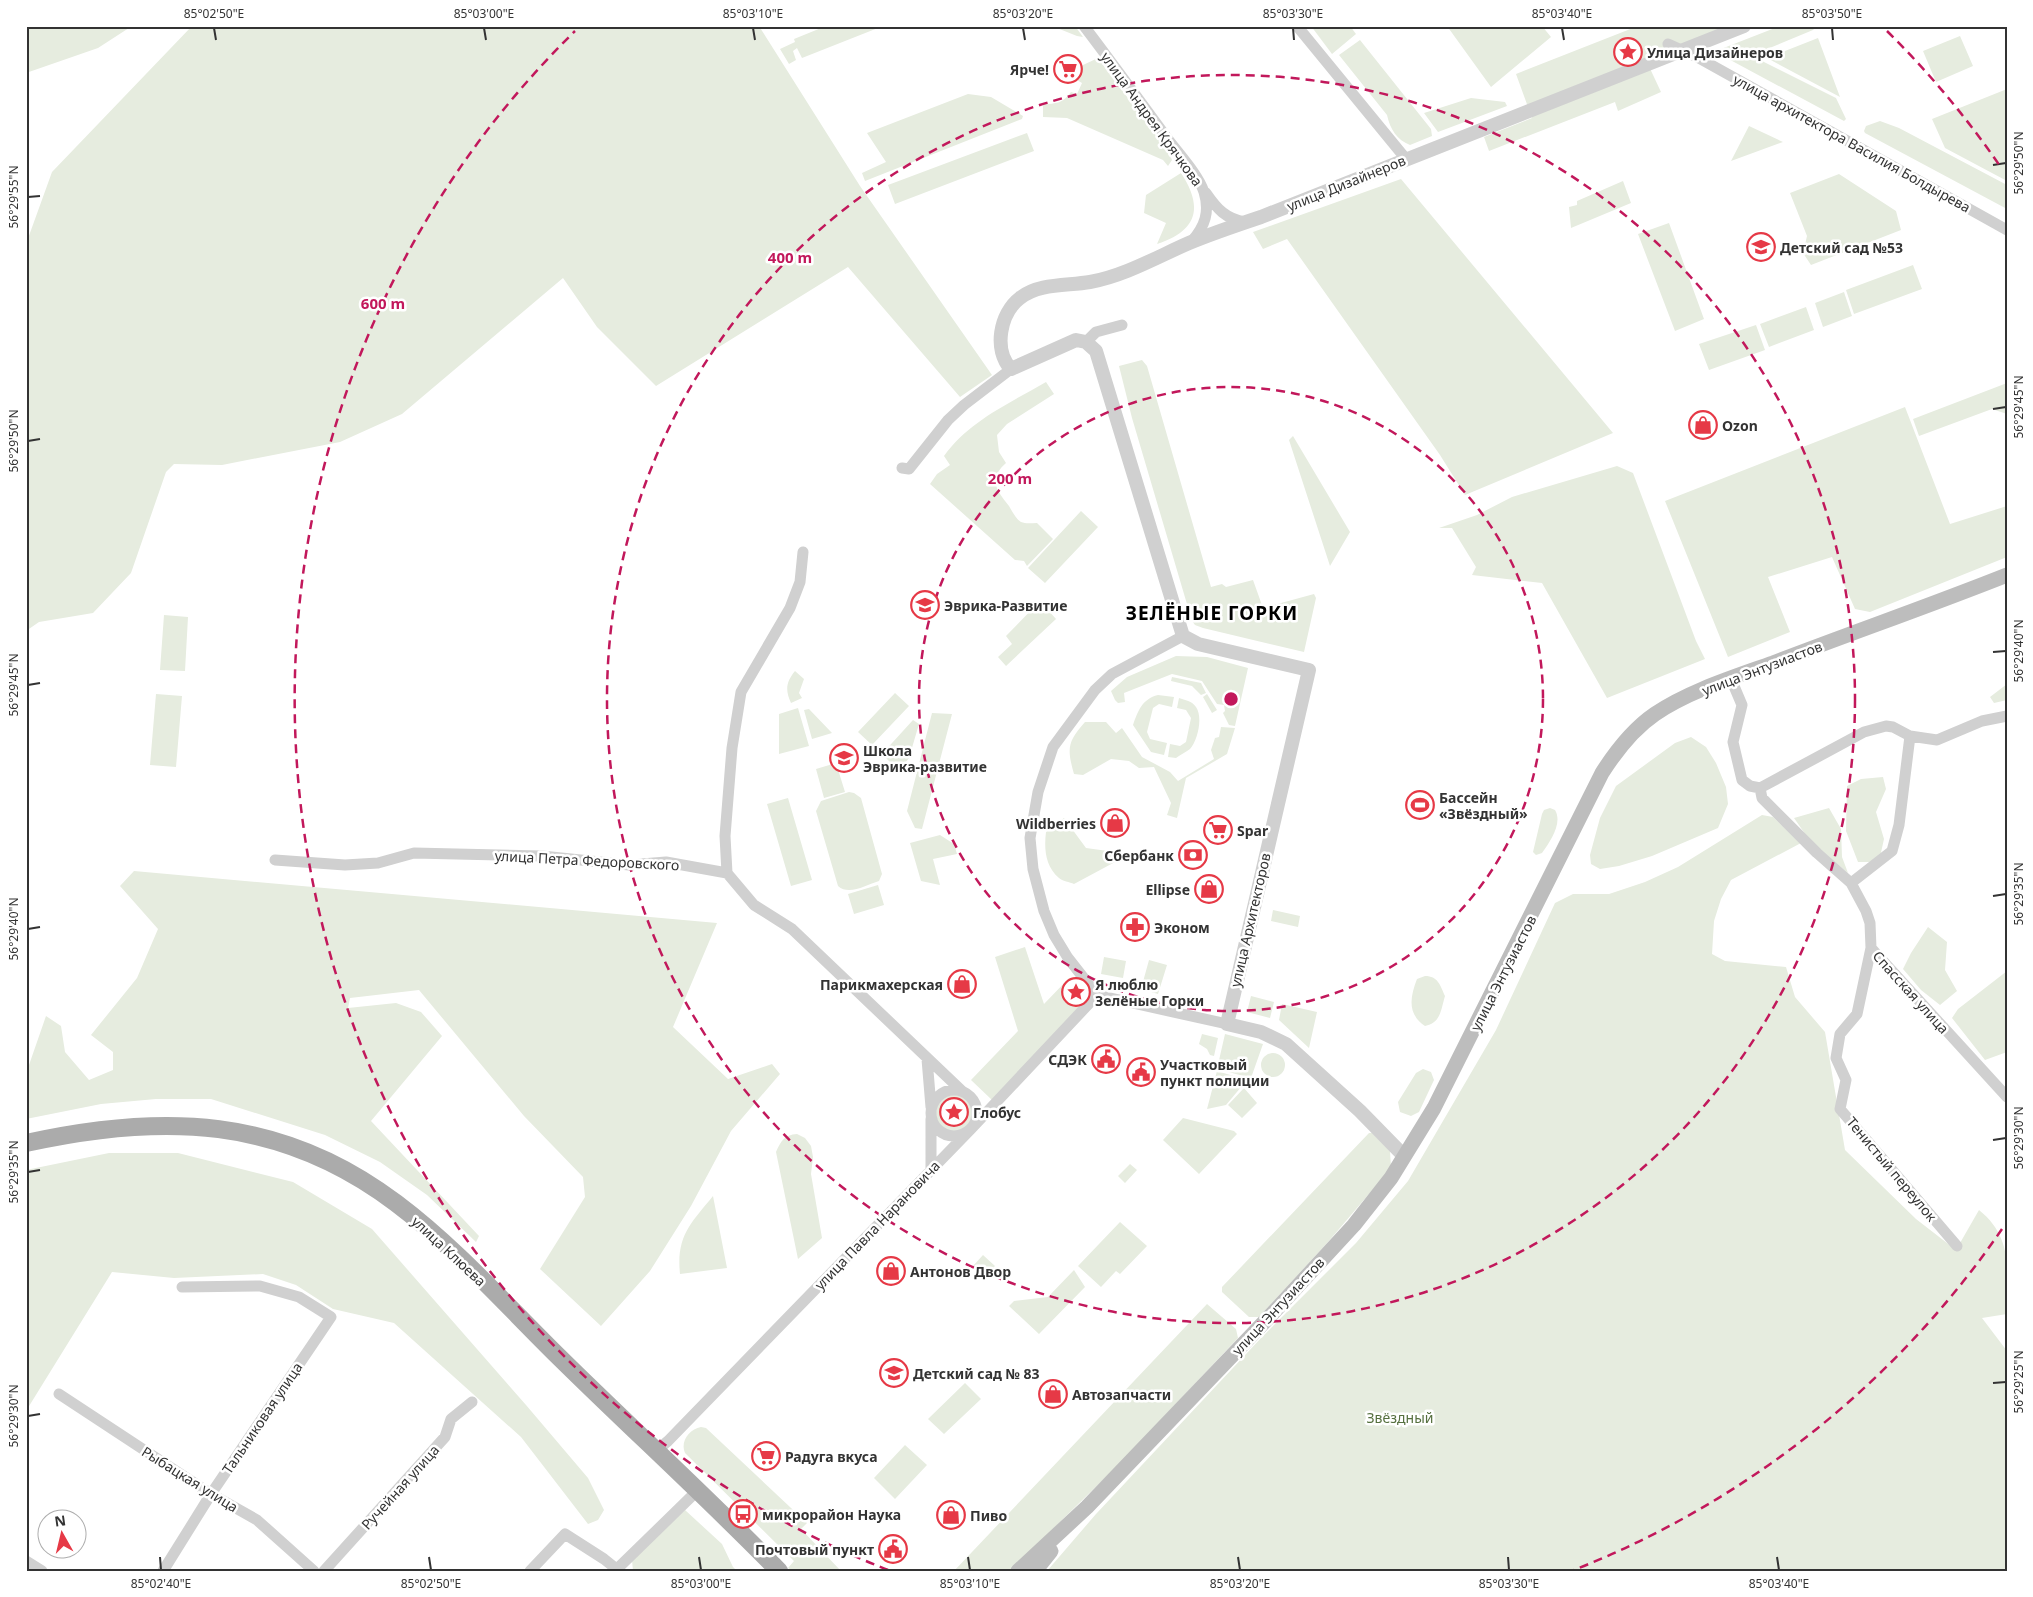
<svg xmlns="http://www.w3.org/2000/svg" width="2033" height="1597" font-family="'Noto Sans',sans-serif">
<rect width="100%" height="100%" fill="#fff"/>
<path fill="#e6ecdf" d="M26,26H132L98,48L26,73Z
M192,26H759L860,186L992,375L960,397L848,267L656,386L597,327L563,278L402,414L340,442L222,465L174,464L166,472L131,573L93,613L39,622L26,631V244L52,172Z
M826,26H883L802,58L797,48L793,51L796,60L789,64L780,49L795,42L794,39Z
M1052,26H1075L1083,37L1077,36Z
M1311,26H1350L1356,34L1332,54Z
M1447,26H1542L1551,37L1491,87Z
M1638,26H1730L1646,60L1661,92L1618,111L1615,102L1489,151L1484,137L1532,118L1516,74Z
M1780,26H1817L1813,30L1760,52V60L1836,98L1846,119L1844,121L1721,55L1719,52L1721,49Z
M1960,36L1973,66L1936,82L1923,51Z
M1818,38L1840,97L1767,58Z
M1360,40L1431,129L1432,136L1410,145C1397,140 1390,129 1387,115L1339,55Z
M1098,58L1169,153L1172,160L1168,166L1163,160L1067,118L1043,117V104C1056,104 1063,103 1071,92L1077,94L1082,83L1077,80L1083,65Z
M2007,89V181L1945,148L1932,119Z
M968,94L991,97L1023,116L1022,119L865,181L862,173L886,162L867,133Z
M1471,98L1505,102L1507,106L1438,132L1424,113Z
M1880,121L1899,128L2007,185V209L1865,133L1864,131L1866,126Z
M1749,126L1783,142L1731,161Z
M1027,133L1034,151L895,204L888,185Z
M1181,173C1204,208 1197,231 1157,244L1166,223L1144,213L1146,195Z
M1839,174L1896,211L1901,230L1811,265L1803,253L1807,236L1790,193Z
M1401,179L1613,433L1465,495L1440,455L1287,239L1263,249L1253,232Z
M1623,181L1631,203L1571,228L1569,207L1577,205V201Z
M1669,223L1704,319L1675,331L1638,234Z
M1913,265L1922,289L1854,314L1846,290Z
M1844,292L1852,316L1823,327L1815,303Z
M1806,307L1814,330L1769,347L1760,324Z
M1756,325L1765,350L1709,370L1699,344Z
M1142,360L1147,366L1211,587L1222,584L1226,587L1253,580L1263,608L1314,594L1316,598L1304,652L1203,628L1195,625L1192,621L1132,418L1119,366Z
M1046,382L1054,394L1007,424L997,435L999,452L1006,463C988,479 996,490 1009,506C1012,511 1016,519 1021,522C1026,524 1031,523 1037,523L1053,539L1027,566L1024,561L1015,560L930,484L937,474L950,465L944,456C969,421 1010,403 1046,382Z
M2007,383V414L1992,409L1919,436L1913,419Z
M1905,407L1950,524L2007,506V557L1870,612L1855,609L1832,557L1768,577L1790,632L1728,657L1665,501Z
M1293,436L1350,532L1330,566L1289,440Z
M1617,466L1633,473L1696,641L1705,659L1607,698L1542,583L1472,575L1476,567L1452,528H1439L1477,515L1512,497Z
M1081,511L1098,527L1045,583L1028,568Z
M1040,601L1056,619L1006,666L998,657L1012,644L1006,636Z
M164,615L188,617L185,671L160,670Z
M1176,656L1207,657L1248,668L1235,726L1229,725L1223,713L1225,711L1224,705L1217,704L1202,681L1172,674L1124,693L1125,702L1118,703L1115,700L1111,691L1127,677Z
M795,671L804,679L799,693L802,698L791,703C785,690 786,682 795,671Z
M1172,677L1201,683L1206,693L1201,695L1192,686L1171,681Z
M2007,684V700L1994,703L1990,697Z
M895,693L909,706L872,745L858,732Z
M156,694L182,696L176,767L150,765Z
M1207,694L1217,710L1212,713L1203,697Z
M1158,695L1174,697L1172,707L1159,704L1153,708L1147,732L1150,739L1167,743L1164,755L1151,752L1133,725C1138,711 1142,699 1158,695Z
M1179,698C1185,700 1192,701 1196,707C1203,717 1198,740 1190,749C1186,752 1180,755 1176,758L1168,757L1170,744L1180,746L1186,742L1191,718L1186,710L1177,708Z
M798,708L809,746L779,754V714Z
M809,709L832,733L812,739L804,710Z
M932,713L952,714L922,829L915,828L907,811Z
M913,720L919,724L909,758L899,771L882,754Z
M1085,722H1106L1116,733L1122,728L1142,757L1170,772L1178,781L1214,759L1211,750L1215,738L1219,737L1221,727L1235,728L1227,754L1186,778L1177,818L1167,815L1171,803L1154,767L1139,768L1129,761L1111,759L1083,775L1074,774C1067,749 1067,742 1085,722Z
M1691,737L1706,747L1716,763L1726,787L1728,804L1718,828L1652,856L1619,866L1600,869L1591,864L1590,855L1600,818L1616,786L1675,743Z
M836,763L845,792L824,798L816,769Z
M1883,777L1886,789L1876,812L1884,839L1880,857L1870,862H1858L1846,831L1847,786L1861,779Z
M849,792L854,793L861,798L882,874L879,881C866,885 849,896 838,886L816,811L821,801Z
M788,798L812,880L791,886L767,804Z
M1550,808L1555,810C1563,823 1550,842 1542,853L1536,855L1533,852L1542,814L1544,810Z
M1829,808L1841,829L1842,857L1848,873L1810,841L1794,818Z
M1762,815L1773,817L1801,843L1731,880L1721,899L1714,921L1712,954L1725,961L1786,967L1795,997L1825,1032L1845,1150L1916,1219L1956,1250L1979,1210C2014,1238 2007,1273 2007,1314L1982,1318L2007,1351V1571H1047L1096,1514L1262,1337L1356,1243L1408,1181L1496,1030L1555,903L1573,894H1609L1645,882L1678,867Z
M1064,818L1086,848L1115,852V862L1074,884C1070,882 1062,881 1059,878C1045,866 1044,848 1046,832Z
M940,835L954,844L957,854L933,859L940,885L921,881L910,843Z
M134,871L717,923L673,1027L728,1079L772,1064L780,1074L731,1131L691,1206L650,1271L601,1326L540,1269L585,1197L583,1177L524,1116L419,990L350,998L348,1008L396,1003L421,1012L442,1036L371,1121L479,1236L476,1242L427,1195L380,1162L325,1135L211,1099H156L101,1104L26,1119V1066L29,1065L46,1016L61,1026L65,1052L89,1080L113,1070V1052L91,1035L137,978L158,929L120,886Z
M878,885L884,905L854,914L848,894Z
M1273,910L1300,916L1298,927L1271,921Z
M1928,927L1947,942L1945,970L1957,991L1940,1005L1921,990L1903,969L1911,953Z
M1025,947L1044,1004L1069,978L1090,998L992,1100L971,1080L1018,1031L995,957Z
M1104,957L1126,961L1123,978L1101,974Z
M1149,960L1167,965L1158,994L1141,989Z
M2007,971V1052L1985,1060L1952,1018L1958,1009Z
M1425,976C1438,976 1440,985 1445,996C1441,1009 1441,1023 1425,1026C1407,1014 1410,997 1417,979Z
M1251,996L1274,1002L1270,1018L1247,1012Z
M1282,1004L1317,1012L1309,1048L1279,1020Z
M1202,1034L1218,1038L1214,1056L1210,1055L1207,1049L1199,1044Z
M1225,1034L1263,1044L1251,1078L1217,1069Z
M1261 1065a12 12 0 1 1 24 0a12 12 0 1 1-24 0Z
M1423,1069L1431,1072L1434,1080L1419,1112L1411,1116L1400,1112L1398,1102L1416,1073Z
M1217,1071L1247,1080L1226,1105L1207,1109Z
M1244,1088L1257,1103L1242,1118L1228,1105Z
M936 1113a18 18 0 1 1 36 0a18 18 0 1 1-36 0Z
M1183,1118L1234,1131L1237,1134L1199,1174L1163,1140Z
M1369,1133H1372L1390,1151L1391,1168L1328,1242L1259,1317H1249L1222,1292V1287Z
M797,1134L805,1138L811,1146L813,1157L811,1174L822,1238L798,1259L776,1152C781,1141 784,1135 797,1134Z
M109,1153H178L293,1182L372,1229L526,1405L588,1478L604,1510L598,1520L588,1524L521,1437L394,1323L333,1309L296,1285L263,1274L174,1278L112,1272L26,1411V1170Z
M1130,1164L1137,1170L1125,1183L1118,1176Z
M713,1196L727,1268L680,1274C676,1236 691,1223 713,1196Z
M1120,1222L1147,1246L1120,1274L1116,1271L1101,1287L1078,1266Z
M983,1255L995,1266L984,1277L973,1266Z
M1074,1270L1085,1287L1039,1334L1009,1306L1014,1301L1048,1297Z
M1207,1304L1236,1329L1238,1338L1119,1464L1010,1571H954Z
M965,1383L981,1399L944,1434L928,1419Z
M701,1427L706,1428L807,1523L801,1529L841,1571H792L788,1568L794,1561L685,1453C680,1442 689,1429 701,1427Z
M905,1445L927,1465L895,1499L874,1478Z
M685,1510L722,1544L733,1567L737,1571H633L632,1560Z"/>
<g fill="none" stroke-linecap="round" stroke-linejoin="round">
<path stroke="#d0d0d0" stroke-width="11" d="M1084,26C1112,63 1140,101 1167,138C1178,153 1198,174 1204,192C1210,212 1205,226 1192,241
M1297,26L1406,159
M1668,44L1697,57L2007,230
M1206,193C1217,209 1226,219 1245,222
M1086,342L1096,332L1122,325
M902,468L909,469L948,420L964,405L1011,369
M1183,636L1112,674L1095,690L1053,747L1038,792L1030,838L1033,869L1044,911L1054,935L1068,958L1097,995L1227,1024
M1731,679L1742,705L1733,742L1742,780L1750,786L1760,788L1864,732L1886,726L1893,727L1910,736L1937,740L1982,721L2007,716
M1760,788L1762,798L1817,853L1851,883L1866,911L1870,923L1871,948L2007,1097
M275,860L345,865L378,863L414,853L542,856L629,865L666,862L727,873L754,905L792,929L963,1092
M727,873L725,836L732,748L741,692L790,608L800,582L803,552
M1851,883L1892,851L1899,825L1910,736
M1871,948L1857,1014L1840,1034L1836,1058L1846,1080L1840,1109L1957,1246
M927,1059L931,1107
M931 1113a23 23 0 1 1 46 0a23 23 0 1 1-46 0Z
M931,1169V1119
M59,1394L211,1494L257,1520L314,1571
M655,1452L668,1441L971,1129L1097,995
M26,1561L42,1571
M617,1569L697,1491
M163,1571L211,1494L331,1317L299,1297L260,1286L182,1287
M324,1571L445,1437L451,1419L472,1402
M530,1571L565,1534L604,1559L619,1571"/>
<path stroke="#d0d0d0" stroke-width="14" d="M1404,1156L1360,1111L1286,1044L1261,1032L1227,1024L1309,670L1198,644L1183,636L1096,351L1086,342L1076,340L1011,369C993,350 1000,313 1020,298C1039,283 1067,286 1090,282C1124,276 1157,257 1189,243C1213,233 1237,225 1261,217L1744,26"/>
<path stroke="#bdbdbd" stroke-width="15" d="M1018,1571L1087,1507L1270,1316L1354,1225L1391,1178L1434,1108L1602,773C1616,751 1633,729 1655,714C1689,691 1734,677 1773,663C1851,633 1929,606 2007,575
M1035,1571L1051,1551"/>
<path stroke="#ababab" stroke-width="18" d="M26,1143C162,1113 281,1116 396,1203C456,1248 507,1306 560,1358C633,1430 708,1498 779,1571"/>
</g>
<path fill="none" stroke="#333" stroke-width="2" d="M214,28L216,40M484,28L486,40M753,28L755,40M1023,28L1025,40M1293,28L1294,40M1562,28L1564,40M1832,28L1833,40M1993,165L2006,163M28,197L40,196M1993,409L2006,407M28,441L40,439M1993,652L2006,651M28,685L40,683M1993,896L2006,894M28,929L40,927M1993,1140L2006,1138M28,1172L40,1170M1993,1383L2006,1382M28,1416L40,1414M160,1557L161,1570M429,1557L431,1570M699,1557L701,1570M968,1557L970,1570M1238,1557L1240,1570M1508,1557L1509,1570M1777,1557L1779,1570"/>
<g fill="none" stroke="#c2185b" stroke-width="2.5" stroke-dasharray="9 6">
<circle cx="1231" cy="699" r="312"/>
<circle cx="1231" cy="699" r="624"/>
<path d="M2002 1229A936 936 0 0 1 1574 1570M888 1570A936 936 0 0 1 575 31M1887 31A936 936 0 0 1 2002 169"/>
</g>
<defs>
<symbol id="sight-ring" viewBox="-11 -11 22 22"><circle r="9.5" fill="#fff" stroke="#e63946" stroke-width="1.5"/><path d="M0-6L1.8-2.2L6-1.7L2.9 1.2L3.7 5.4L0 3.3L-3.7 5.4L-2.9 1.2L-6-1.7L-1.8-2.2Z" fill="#e63946"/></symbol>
<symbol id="supermarket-ring" viewBox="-11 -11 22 22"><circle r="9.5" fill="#fff" stroke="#e63946" stroke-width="1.5"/><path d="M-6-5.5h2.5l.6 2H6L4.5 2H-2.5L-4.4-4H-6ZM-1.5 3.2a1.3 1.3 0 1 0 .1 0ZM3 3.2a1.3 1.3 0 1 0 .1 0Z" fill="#e63946"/></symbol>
<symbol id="school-ring" viewBox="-11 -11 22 22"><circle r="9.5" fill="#fff" stroke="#e63946" stroke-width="1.5"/><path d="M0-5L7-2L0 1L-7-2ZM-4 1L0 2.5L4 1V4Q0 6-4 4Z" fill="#e63946"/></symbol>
<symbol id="shop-ring" viewBox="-11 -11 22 22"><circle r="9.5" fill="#fff" stroke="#e63946" stroke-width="1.5"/><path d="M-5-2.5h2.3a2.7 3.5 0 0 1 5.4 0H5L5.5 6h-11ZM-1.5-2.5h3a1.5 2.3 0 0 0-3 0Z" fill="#e63946"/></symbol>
<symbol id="stadium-ring" viewBox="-11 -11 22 22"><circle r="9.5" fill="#fff" stroke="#e63946" stroke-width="1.5"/><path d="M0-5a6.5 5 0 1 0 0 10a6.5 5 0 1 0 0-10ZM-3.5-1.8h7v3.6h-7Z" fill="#e63946"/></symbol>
<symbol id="bank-ring" viewBox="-11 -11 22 22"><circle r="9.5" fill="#fff" stroke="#e63946" stroke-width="1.5"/><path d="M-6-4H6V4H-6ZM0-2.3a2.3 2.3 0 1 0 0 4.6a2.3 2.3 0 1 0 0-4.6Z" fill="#e63946"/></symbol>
<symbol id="pharmacy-ring" viewBox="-11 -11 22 22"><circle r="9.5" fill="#fff" stroke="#e63946" stroke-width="1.5"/><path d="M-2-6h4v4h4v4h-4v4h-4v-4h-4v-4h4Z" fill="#e63946"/></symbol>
<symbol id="civic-ring" viewBox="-11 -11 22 22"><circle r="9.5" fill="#fff" stroke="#e63946" stroke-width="1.5"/><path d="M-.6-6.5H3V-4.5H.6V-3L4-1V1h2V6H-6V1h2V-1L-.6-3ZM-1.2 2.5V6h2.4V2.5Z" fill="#e63946"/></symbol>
<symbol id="bus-ring" viewBox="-11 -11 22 22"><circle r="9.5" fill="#fff" stroke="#e63946" stroke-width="1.5"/><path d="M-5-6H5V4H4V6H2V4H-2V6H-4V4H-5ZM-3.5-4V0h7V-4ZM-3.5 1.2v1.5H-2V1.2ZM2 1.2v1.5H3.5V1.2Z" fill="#e63946"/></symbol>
</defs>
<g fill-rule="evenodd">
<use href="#sight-ring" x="1612" y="36" width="32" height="32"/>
<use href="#supermarket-ring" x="1052" y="53" width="32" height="32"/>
<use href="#school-ring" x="1745" y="231" width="32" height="32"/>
<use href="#shop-ring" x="1687" y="409" width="32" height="32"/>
<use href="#school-ring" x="909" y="589" width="32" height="32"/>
<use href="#school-ring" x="828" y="742" width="32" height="32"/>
<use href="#stadium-ring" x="1404" y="789" width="32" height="32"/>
<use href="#shop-ring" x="1099" y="807" width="32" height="32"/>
<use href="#supermarket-ring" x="1202" y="814" width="32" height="32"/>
<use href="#bank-ring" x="1177" y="839" width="32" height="32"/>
<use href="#shop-ring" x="1193" y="873" width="32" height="32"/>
<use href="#pharmacy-ring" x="1119" y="911" width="32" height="32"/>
<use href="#shop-ring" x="946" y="968" width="32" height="32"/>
<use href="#sight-ring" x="1060" y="976" width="32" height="32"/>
<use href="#civic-ring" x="1090" y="1043" width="32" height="32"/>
<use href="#civic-ring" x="1125" y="1056" width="32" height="32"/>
<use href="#sight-ring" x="938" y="1096" width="32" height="32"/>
<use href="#shop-ring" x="875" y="1255" width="32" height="32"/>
<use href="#school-ring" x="878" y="1357" width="32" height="32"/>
<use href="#shop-ring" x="1037" y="1378" width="32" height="32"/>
<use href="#supermarket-ring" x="750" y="1440" width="32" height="32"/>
<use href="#bus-ring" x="727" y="1498" width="32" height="32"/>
<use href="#shop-ring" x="935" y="1499" width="32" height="32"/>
<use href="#civic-ring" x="877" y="1533" width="32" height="32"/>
</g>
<g text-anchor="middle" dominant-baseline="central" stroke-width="5" stroke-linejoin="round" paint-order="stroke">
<g font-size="14" font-weight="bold" fill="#333" stroke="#fff" text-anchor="start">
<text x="1647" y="52">Улица Дизайнеров</text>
<text x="1049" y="69" text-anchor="end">Ярче!</text>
<text x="1780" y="247">Детский сад №53</text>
<text x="1722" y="425">Ozon</text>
<text x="944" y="605">Эврика-Развитие</text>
<text x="863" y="750">Школа<tspan x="863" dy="16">Эврика-развитие</tspan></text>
<text x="1439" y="797">Бассейн<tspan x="1439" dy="16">«Звёздный»</tspan></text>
<text x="1096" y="823" text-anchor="end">Wildberries</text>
<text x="1237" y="830">Spar</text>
<text x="1174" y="855" text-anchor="end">Сбербанк</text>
<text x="1190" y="889" text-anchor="end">Ellipse</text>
<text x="1154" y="927">Эконом</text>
<text x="943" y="984" text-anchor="end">Парикмахерская</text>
<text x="1095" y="984">Я люблю<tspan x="1095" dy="16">Зелёные Горки</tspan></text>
<text x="1087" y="1059" text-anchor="end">СДЭК</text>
<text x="1160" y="1064">Участковый<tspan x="1160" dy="16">пункт полиции</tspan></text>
<text x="973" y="1112">Глобус</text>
<text x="910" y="1271">Антонов Двор</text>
<text x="913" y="1373">Детский сад № 83</text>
<text x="1072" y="1394">Автозапчасти</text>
<text x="785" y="1456">Радуга вкуса</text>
<text x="762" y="1514">микрорайон Наука</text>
<text x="970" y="1515">Пиво</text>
<text x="874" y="1549" text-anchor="end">Почтовый пункт</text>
</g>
<g font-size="14" fill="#333" stroke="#fff">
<text transform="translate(1152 119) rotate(54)">улица Андрея Крячкова</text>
<text transform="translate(1852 143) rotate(29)">улица архитектора Василия Болдырева</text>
<text transform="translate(1346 183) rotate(-22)">улица Дизайнеров</text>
<text transform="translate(1762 668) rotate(-21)">улица Энтузиастов</text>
<text transform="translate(587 860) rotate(3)">улица Петра Федоровского</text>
<text transform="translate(1250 920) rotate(-77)">улица Архитекторов</text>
<text transform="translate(1503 973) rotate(-63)">улица Энтузиастов</text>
<text transform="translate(1911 992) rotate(48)">Спасская улица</text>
<text transform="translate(1892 1169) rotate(50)">Тенистый переулок</text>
<text transform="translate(877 1225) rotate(-46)">улица Павла Нарановича</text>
<text transform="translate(449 1251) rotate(43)">улица Клюева</text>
<text transform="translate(1278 1306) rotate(-47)">улица Энтузиастов</text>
<text transform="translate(262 1418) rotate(-56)">Тальниковая улица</text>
<text transform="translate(190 1479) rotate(32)">Рыбацкая улица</text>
<text transform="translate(400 1487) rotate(-48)">Ручейная улица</text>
</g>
<g font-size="14" fill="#56703f" stroke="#fff">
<text x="1400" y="1417">Звёздный</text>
</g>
<g font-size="19" font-weight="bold" letter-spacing="1" fill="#000" stroke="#fff">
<text x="1212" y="613">ЗЕЛЁНЫЕ ГОРКИ</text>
</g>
</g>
<circle cx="1231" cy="699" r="8" fill="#c2185b" stroke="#fff" stroke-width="2.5"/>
<g font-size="15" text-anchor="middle" font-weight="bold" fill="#c2185b" stroke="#fff" stroke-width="5" stroke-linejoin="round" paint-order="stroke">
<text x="790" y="263">400 m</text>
<text x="383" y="309">600 m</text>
<text x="1010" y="484">200 m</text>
</g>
<rect width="2033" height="1597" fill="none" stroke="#ffffff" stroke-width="55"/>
<g transform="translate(62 1534) rotate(352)"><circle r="24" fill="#ffffff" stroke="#adadad"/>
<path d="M0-4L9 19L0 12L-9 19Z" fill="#e63946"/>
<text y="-8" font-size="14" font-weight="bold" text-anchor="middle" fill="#333333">N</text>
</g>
<rect x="28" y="28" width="1978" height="1542" fill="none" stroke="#333" stroke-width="2"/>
<g font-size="12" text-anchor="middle" fill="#333">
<text x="214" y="18">85°02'50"E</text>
<text x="484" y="18">85°03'00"E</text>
<text x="753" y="18">85°03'10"E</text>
<text x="1023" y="18">85°03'20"E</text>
<text x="1293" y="18">85°03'30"E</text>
<text x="1562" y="18">85°03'40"E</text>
<text x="1832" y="18">85°03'50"E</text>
<text transform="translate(2019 163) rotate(-90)" y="4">56°29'50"N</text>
<text transform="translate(14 197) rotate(-90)" y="4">56°29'55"N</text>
<text transform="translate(2019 407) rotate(-90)" y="4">56°29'45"N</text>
<text transform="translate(14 441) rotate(-90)" y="4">56°29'50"N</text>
<text transform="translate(2019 651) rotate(-90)" y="4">56°29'40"N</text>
<text transform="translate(14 685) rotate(-90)" y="4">56°29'45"N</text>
<text transform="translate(2019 894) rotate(-90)" y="4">56°29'35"N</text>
<text transform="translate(14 929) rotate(-90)" y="4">56°29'40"N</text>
<text transform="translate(2019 1138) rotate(-90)" y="4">56°29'30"N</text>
<text transform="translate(14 1172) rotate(-90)" y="4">56°29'35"N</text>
<text transform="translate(2019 1382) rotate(-90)" y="4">56°29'25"N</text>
<text transform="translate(14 1416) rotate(-90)" y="4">56°29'30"N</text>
<text x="161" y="1588">85°02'40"E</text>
<text x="431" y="1588">85°02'50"E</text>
<text x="701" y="1588">85°03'00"E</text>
<text x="970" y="1588">85°03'10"E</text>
<text x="1240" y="1588">85°03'20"E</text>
<text x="1509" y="1588">85°03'30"E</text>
<text x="1779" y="1588">85°03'40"E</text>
</g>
</svg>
